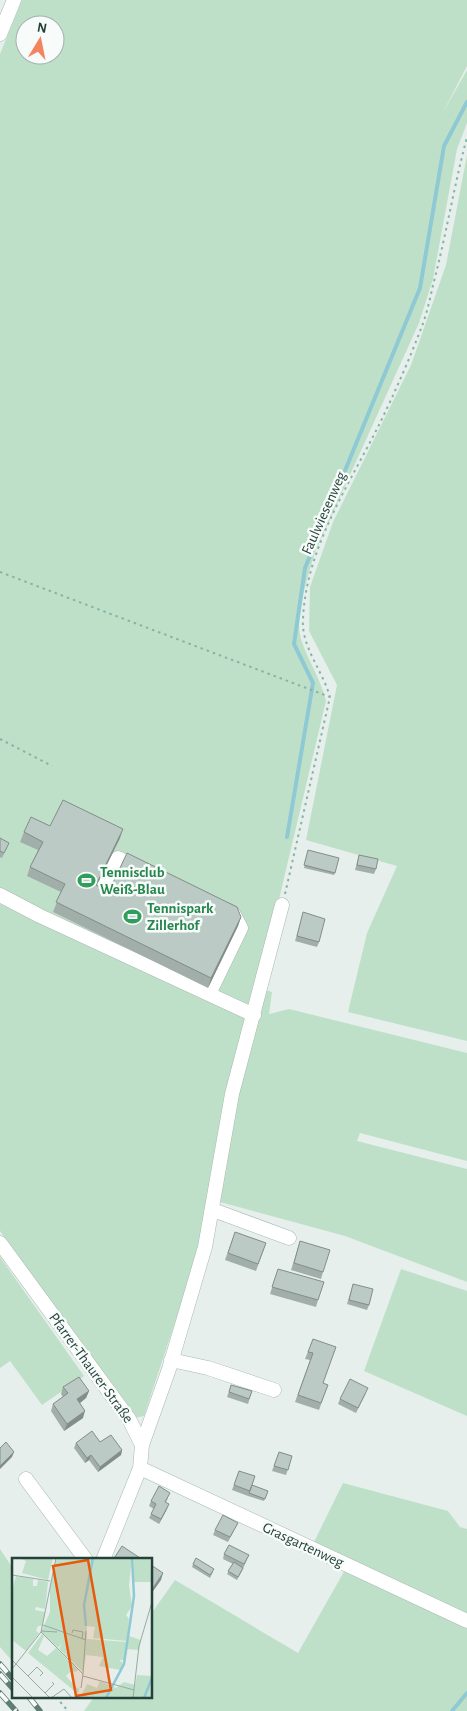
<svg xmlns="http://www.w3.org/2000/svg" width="467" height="1711" font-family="'Alegreya Sans',sans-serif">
<rect width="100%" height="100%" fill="#e6efeb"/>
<path fill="#bfe0c8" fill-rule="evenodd" d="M22,0H467V66L442,114L467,70V123L457,149L433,279L419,323L315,552C309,574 294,617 301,639C308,661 321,679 326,701L258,988L272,992L269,1014L289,1009L467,1053V1161L360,1133L357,1141L467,1169V1282L345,1236L220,1202L237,1105L228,1098L208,1208L191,1274L144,1416L129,1419L0,1231V54ZM25,25H55V55H25Z
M467,155V1041L348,1012L367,933L397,866L306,840L337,685L309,631L310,587L333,522L411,365L446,265Z
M0,1257L84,1376L42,1405L10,1361L0,1368Z
M401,1269L467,1291V1416L364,1371Z
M343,1483L448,1511L460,1527L467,1529V1614L314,1542Z
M0,1549L14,1570V1663L0,1647Z
M346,1568L467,1625V1711H84L94,1697H151V1614L175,1580L298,1653Z"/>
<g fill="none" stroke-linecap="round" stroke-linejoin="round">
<path stroke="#8ec9d4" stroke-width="4" d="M287,837L313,683L294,644L305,568L420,288L444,146L467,102
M452,1711L467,1693"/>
<defs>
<path id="minor" d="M0,34L14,0
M101,893L118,858L140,868
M0,895L40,916L254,1015
M209,994L241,928L233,913L227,910
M213,1210L289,1238
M0,1243L129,1419L142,1445L140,1468L103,1560
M171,1360L208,1368L274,1390
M142,1445L169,1369L205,1247L232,1094L282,905
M140,1468L467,1621
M26,1479L86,1560"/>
</defs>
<use href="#minor" stroke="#a8b8b2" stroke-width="15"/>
<path stroke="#86b3a5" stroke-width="2" stroke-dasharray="2.5 4" stroke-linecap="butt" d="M0,572L330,697
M0,739L52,766
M285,894L330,697C323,671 301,647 303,619C306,548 349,485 380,423C395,392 410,358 422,326C427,313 430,299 433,285C446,236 454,186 467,137
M56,1697L68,1711"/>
<use href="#minor" stroke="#fff" stroke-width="14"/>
<defs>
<path id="rail" d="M0,1664L12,1678
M0,1674L14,1690
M0,1693L16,1711
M29,1697L40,1711"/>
</defs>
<use href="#rail" stroke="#5f7d75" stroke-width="5.5"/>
<use href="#rail" stroke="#f7fbf9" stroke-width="4" stroke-dasharray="11" stroke-linecap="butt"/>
</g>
<path fill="#a1aea9" d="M50,826L120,838L97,885L109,891L241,917L238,926L208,988L53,912L61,892L27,876L30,867L38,850L20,842L24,832Z
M0,838L9,843L2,858L0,857Z
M308,850L335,873L334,875L304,868Z
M359,855L376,869L374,874L355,870Z
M302,917L319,942L317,947L295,941Z
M235,1232L266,1243L256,1271L225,1260Z
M300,1241L323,1272L321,1279L291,1270Z
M278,1269L318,1300L316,1307L270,1294Z
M353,1284L369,1305L367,1310L347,1304Z
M313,1339L323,1383L328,1385L319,1410L295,1402L310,1360L305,1359Z
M231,1385L252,1391L248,1404L227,1397Z
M63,1387L89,1391L86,1398L80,1403L83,1418L64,1431L51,1411L53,1404L63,1397L61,1394Z
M366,1393L356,1413L338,1404L340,1399Z
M100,1442L122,1450L121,1455L98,1472L89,1460L85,1463L74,1448L76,1443Z
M279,1452L292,1456L286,1475L272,1471Z
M239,1471L252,1485L268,1491L264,1501L248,1496V1495V1496L232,1490Z
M168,1498L166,1502L167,1509L159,1524L149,1518L154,1509L149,1506L151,1501Z
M238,1523L228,1542L213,1535L215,1530Z
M224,1554L249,1555L242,1571L237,1580L227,1574L233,1564L223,1559Z
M193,1564L213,1572L210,1578L192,1567Z"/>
<path fill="#838d89" d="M123,829L120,838L92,894L96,885Z
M241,917L238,926L208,988L211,978Z
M89,1391L86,1398L75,1407L77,1399Z
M85,1411L83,1418L64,1431L67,1424Z
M122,1450L121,1455L98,1472L100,1467Z
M14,1452L12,1457L0,1469V1466Z
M91,1455L89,1460L85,1463L87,1458Z
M169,1504L167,1509L159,1524L161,1519Z
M163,1573L161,1580L151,1594V1591Z"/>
<path fill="#bbcac4" stroke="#838d89" d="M63,800L123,829L96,885L109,891L127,853L237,907L241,917L211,978L56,902L65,884L30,867L43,842L24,832L31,817L50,826Z
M0,838L9,843L4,853L0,851Z
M308,850L339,858L335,873L304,865Z
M359,855L378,859L376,869L357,865Z
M303,912L325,919L319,942L297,936Z
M235,1232L266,1243L258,1264L228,1253Z
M300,1241L330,1250L323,1272L294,1263Z
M278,1269L324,1282L318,1300L272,1287Z
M353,1284L373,1289L369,1305L349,1300Z
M313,1339L336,1347L323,1383L328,1385L321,1403L298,1395L313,1353L308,1352Z
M79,1377L89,1391L77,1399L85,1411L67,1424L53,1404L68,1393L63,1387Z
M350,1379L368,1388L358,1408L340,1399Z
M231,1385L252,1391L249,1399L229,1392Z
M92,1431L100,1442L111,1435L122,1450L100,1467L91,1455L87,1458L76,1443Z
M6,1442L14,1452L0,1466V1448Z
M279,1452L292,1456L288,1470L274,1466Z
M239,1471L255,1476L250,1491L234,1485Z
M252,1485L268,1491L265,1499L249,1493Z
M159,1486L170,1493L165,1502L169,1504L161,1519L151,1514L156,1504L151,1501Z
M223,1515L238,1523L230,1537L215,1530Z
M229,1545L249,1555L244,1564L224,1554Z
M122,1546L143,1560H113Z
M196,1558L214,1569L210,1575L193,1564Z
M234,1562L243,1568L238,1577L228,1571Z
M151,1565L163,1573L151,1591Z"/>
<defs>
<symbol id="stadium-bare" viewBox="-9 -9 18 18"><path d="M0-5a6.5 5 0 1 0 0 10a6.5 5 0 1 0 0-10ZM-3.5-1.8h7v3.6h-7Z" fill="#2e9e5b" stroke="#f7fbf9" stroke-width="2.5" paint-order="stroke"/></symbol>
</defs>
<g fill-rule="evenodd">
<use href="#stadium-bare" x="74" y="868" width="25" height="25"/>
<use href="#stadium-bare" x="120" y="904" width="25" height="25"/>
</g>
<g text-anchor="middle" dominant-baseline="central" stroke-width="5" stroke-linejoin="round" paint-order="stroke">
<g font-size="15" fill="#24423a" stroke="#f7fbf9">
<text transform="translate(324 513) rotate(-66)">Faulwiesenweg</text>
<text transform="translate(91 1368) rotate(54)">Pfarrer-Thaurer-Straße</text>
<text transform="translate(303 1545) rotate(25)">Grasgartenweg</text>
</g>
<g font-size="15" font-weight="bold" fill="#27864d" stroke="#f7fbf9" text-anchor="start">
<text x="100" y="872">Tennisclub<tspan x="100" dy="17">Weiß-Blau</tspan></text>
<text x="147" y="908">Tennispark<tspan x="147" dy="17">Zillerhof</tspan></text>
</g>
</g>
<g transform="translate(12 1558)">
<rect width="140" height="140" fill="#e6efeb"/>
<path d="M8,0H41L36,22L10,15L14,3ZM44,0H120L117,27L120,48L114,57L117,61L115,83L81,80L83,69L75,68V63V81L115,84L112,102H107L112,106L108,112L87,108L91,99L74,97L71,114L47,91L50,85L46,90L29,74L38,54V30ZM121,0H138L139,24H122ZM4,18L21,21V28H25L26,22L36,24L33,51L24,49L23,52L33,54L30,68H26L24,73L27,75L14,93L0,82V33ZM30,76L32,78L26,92L35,98L44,90L66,112L63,114L60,112L54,118L66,131L68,128L66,135L69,138L75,126L85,130L88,123L104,130L112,124L123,127L125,117L140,118V140H71L16,95ZM117,78L129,82L127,92L115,91Z" fill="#bfe0c8"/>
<path fill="none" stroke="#8ec9d4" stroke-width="2.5" d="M74,68L72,47L81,0M94,140L112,106L122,38L120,0M132,140L140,120"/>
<path fill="none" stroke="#98aaa4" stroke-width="1" d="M0,17L38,23M31,67L74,82M29,73L45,74M29,74L71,116L69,130M60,75L61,72L71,74L70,81M0,102L38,140M0,111L29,74L44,0M71,116L74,73M16,118L25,109L31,115L28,118M71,118L122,132M0,119L21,140M33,135L42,126L40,124M39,140L52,131L60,140M121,140L127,88L140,44"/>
<path fill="#e8590c" fill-opacity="0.15" stroke="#e8590c" stroke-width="2.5" d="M76,2L99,132L64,138L41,8Z"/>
<rect width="140" height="140" fill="none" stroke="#24423a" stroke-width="2.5"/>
</g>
<g transform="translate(40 40) rotate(10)"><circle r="24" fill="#f7fbf9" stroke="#a3b1ad"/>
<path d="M0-4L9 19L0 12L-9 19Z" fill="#f4845f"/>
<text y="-8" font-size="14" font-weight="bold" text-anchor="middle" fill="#24423a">N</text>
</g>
</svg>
